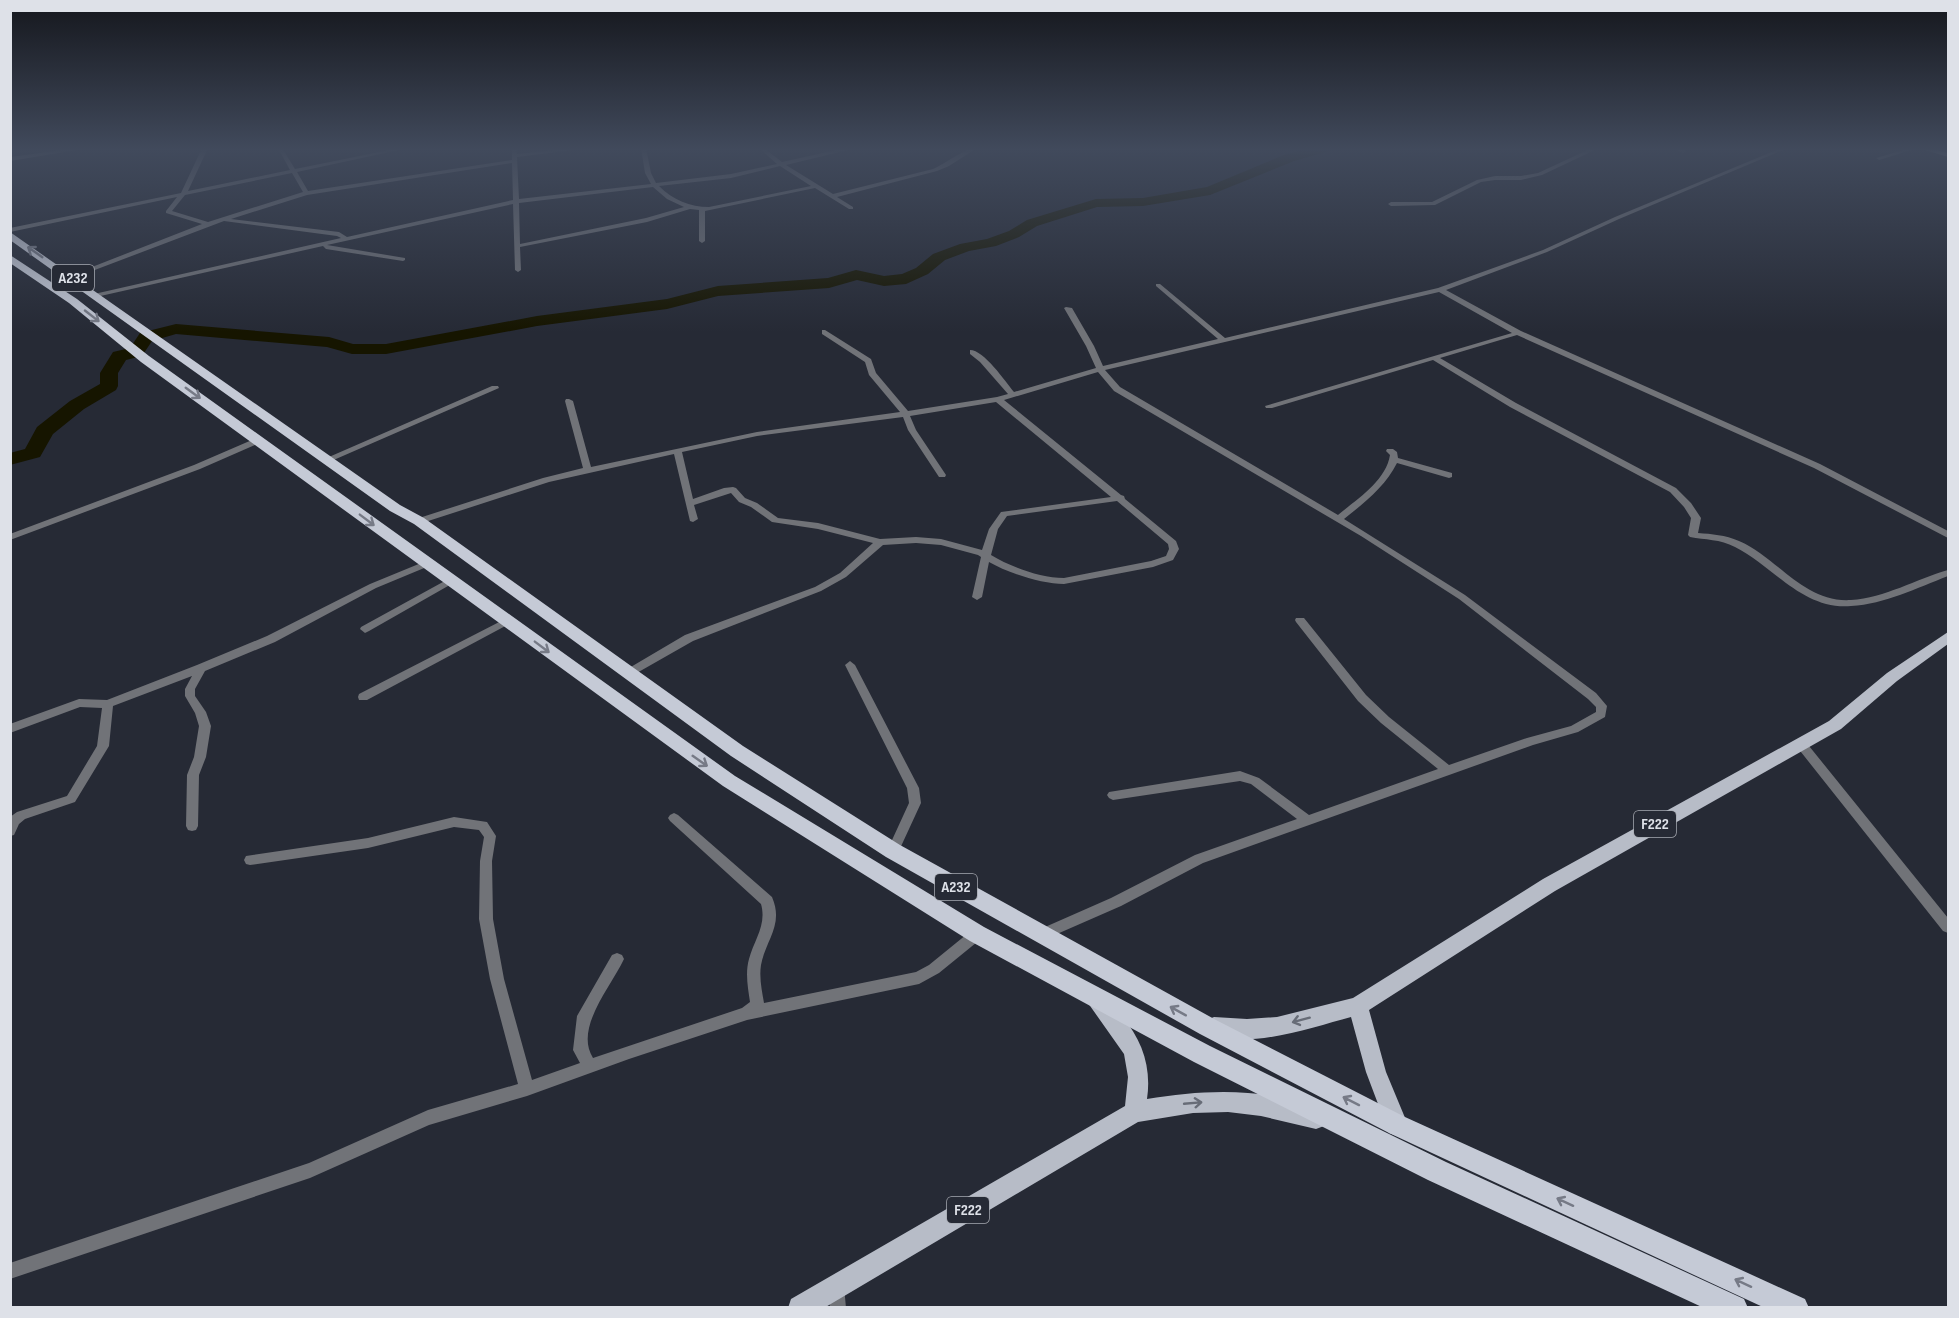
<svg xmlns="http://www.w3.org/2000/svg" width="1959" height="1318" font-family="'Sofia Sans Condensed',sans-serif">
<rect width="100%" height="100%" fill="#262a35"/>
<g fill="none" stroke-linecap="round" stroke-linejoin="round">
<path fill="#161500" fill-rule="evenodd" d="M1311,148H1331L1329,151L1294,161L1210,195L1143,206L1097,207L1037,226L1019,237L996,246L969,251L945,260L928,274L906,284L884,286L857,280L829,288L718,296L667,309L537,326L386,354H352L327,347L176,334L152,341L142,356L126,360L118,373V386L116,390L84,409L53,434L40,457L10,465V453L25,449L37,427L70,401L100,384V373L113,352L130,348L140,333L176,324L329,337L353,344H386L537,316L667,299L718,286L828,278L856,270L884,276L902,274L916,268L933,254L960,244L987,239L1009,231L1027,220L1096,199L1143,198L1207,187L1284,155Z"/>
<path fill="#717378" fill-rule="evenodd" d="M77,148H89L10,161V157Z
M202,148H208L188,191L290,170L278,148H282L295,169L399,148H408L297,172L308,191L512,160V148H516L517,154L575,148L573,150L517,157L519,199L651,184L645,173L641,148H646L651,173L656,183L731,174L777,164L759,148H764L782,162L845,148H852V149L786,165L833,194L933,169C945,164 966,147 977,148L949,166L937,171L837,197L853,207V209H849L815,188L705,211V241L702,243L699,241V210L690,209L647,222L520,247L521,270L518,272L515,270L513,204L327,245L405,258V260L403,261L326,249L323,246L96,297L93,295L94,294L341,238L337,236L224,221L71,279L69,278V276L202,224L166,213V211L177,197L10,232V228L181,193ZM512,163L513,200L347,237L339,232L231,219L307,195ZM780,166L811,186L709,207C690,207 673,200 659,186L731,178ZM292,173L303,192L208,222L172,211L185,195ZM653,187L667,199L684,207L646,218L520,244L519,203Z
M1592,148H1599L1542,175L1521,180H1495L1481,182L1435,205L1391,206L1388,204L1391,202H1432L1477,180L1495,176H1521L1538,173Z
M1672,148H1679L1686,151L1683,153Z
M1781,148H1788L1619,219L1547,252L1446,290L1521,331L1820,464L1948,531V538L1814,468L1517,335L1440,358L1516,403L1676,488L1691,503L1701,518L1698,533C1712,534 1725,535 1739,541C1778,558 1804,603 1851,600C1885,598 1916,579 1948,570V576C1917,588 1885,604 1851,606C1803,610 1774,567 1735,547C1720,539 1705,540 1690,537L1688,535L1691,518L1684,507L1670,492L1510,407L1433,360L1272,408H1266L1265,406L1512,333L1439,292L1105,370L1120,387L1338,515C1357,499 1386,481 1390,455L1386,451L1387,449H1393L1397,452L1398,458L1452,473V477L1449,478L1397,463C1385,487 1364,503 1344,519L1465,595L1596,693L1607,706L1605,717L1578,732L1533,745L1203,863L1121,906L1041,941L1036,939L1034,935L1036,931L1111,898L1195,855L1297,819L1251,784L1240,781L1113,800L1109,798L1107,795L1109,792L1240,771L1259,778L1309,815L1438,769L1381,723L1358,701L1296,622L1295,620L1296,618H1304L1366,695L1389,717L1449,765L1527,738L1571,726L1596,712V707L1588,699L1459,599L1361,536L1114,391L1098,372L1004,400L1121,495L1124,496L1125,499L1176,541L1179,549L1173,560L1153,567L1064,584C1042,584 1008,573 989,562L982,597L977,600L972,597L981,557L978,555L941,545L916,543L883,545L846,577L821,591L693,641L628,678L624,677L623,674L624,671L685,635L815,587L840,573L873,543L818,529L772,522L751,507L739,502L731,493L694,505L698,519L693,522L690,521L674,454L549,482L422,523L419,524L414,521L416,519L543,478L583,468L565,401L566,399H569L573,401L591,467L757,432L900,412L869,375L865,362L822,334V330H825L871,359L876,373L908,411L997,397L1008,394L980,362L970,354V350C984,350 1005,381 1014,392L1096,368L1086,346L1064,308L1066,307L1072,308L1094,346L1103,366L1218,339L1156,286V284H1160L1225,338L1438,288L1543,250L1615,217ZM996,402L1111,497L1001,512L989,529L982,550L941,539L916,537L880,539L818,523L778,518L757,503L745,498L736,488L733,487L724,488L693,499L682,452L757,436L903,417L908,430L939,477H945L946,475L916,430L910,416ZM1117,501L1168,544L1169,549L1166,556L1151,561L1064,578C1040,578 1011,567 991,555L998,529L1007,516Z
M1910,148H1918L1879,160L1876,158Z
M492,386H498L499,388L329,462L326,463L322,460Z
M259,437L262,438V442L200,469L10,540V534L194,465Z
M426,561L431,564L429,566L376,588L275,642L205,671L195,689V696L206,712L211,726L206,757L199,775L198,826L196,830L192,831L188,830L186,826L187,775L194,757L199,726L195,713L185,696V689L192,676L113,706L109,746L75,802L25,819L19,824L14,835L10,836V817L17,812L67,796L97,746L102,708L80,707L10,733V724L79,699L107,700L197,665L267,636L370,584Z
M452,577L455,578L457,580L455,582L369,631L365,633L360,629L361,627Z
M507,618L512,621L511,623L367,700H359L358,697L359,694Z
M850,661L855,665L919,788L921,803L897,855L893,856L889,855L887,851L909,803L907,788L845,665Z
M1801,740L1805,741L1948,918V933L1943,931L1797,747L1795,744L1797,741Z
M674,813L678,815L772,897C784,925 766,939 761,965C759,978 762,991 764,1003L916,972L929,965L972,930L977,928L982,930L984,934L982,938L939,973L919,984L747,1020L629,1059L527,1096L429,1125L310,1178L10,1279V1263L309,1163L428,1110L518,1084L490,979L479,919L480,861L484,837L479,830L454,827L368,848L250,865L246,864L244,860L246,856L368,838L454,817L487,822L496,836L492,861L493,919L504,979L532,1080L580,1063L573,1050L577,1016L612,955L617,953L622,955L624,959C611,987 574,1028 593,1058L742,1008L750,1002C748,988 745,973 749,959C754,940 767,925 761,904L670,821L668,818L670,815Z
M836,1278L842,1280L844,1286L846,1308H830L828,1286L830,1280Z"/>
<path fill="#989ca5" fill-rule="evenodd" d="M1919,148H1928L1948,153V157Z"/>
<path fill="#b7bcc7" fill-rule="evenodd" d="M1948,632V644L1897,681L1841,729L1555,891L1369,1010L1386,1072L1408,1125L1405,1133L1397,1136L1389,1133L1366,1072L1351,1017C1310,1028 1248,1050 1207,1034L1204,1027L1207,1020L1214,1017L1247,1019L1277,1017L1353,998L1543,879L1829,721L1887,673Z
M1098,994C1107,997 1113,1005 1119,1012C1141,1038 1152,1065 1147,1099C1206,1089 1267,1087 1324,1110L1327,1118L1324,1126L1316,1129L1261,1116L1228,1112L1193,1113L1138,1122L824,1308H788L791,1299L1125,1106L1128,1077L1124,1054L1088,1003L1091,996Z"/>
<path fill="#c5cad6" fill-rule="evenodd" d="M10,232L400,505L424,518L743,746L900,845L1216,1020L1405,1117L1805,1299L1809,1308H1765L1389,1133L1200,1034L886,857L731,756L414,524L390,511L10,240Z
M10,255L77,299L149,356L735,776L984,927L1210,1046L1446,1162L1744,1299L1748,1308H1704L1428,1180L1194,1062L970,941L723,786L141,362L69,303L10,263Z"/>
</g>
<defs><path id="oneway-shaft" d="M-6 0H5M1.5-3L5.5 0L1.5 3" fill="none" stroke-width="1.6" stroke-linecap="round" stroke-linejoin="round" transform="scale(1.5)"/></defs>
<g stroke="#767a86">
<use href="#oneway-shaft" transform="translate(35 252) rotate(-145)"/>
<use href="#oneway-shaft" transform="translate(92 316) rotate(38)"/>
<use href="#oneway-shaft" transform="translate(193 393) rotate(36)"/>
<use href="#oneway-shaft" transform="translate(367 520) rotate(37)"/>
<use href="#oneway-shaft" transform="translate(542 647) rotate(37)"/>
<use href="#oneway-shaft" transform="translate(700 761) rotate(35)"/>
<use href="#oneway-shaft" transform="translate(1178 1011) rotate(-151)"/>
<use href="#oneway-shaft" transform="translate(1351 1101) rotate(-153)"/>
<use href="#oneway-shaft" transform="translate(1565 1202) rotate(-155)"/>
<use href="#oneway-shaft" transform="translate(1743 1283) rotate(-155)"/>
</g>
<g stroke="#676c77">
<use href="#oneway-shaft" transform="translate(1301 1020) rotate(165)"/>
<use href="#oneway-shaft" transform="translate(1193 1103) rotate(-5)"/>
</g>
<linearGradient id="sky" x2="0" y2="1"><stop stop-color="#15171d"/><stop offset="0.45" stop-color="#414a5c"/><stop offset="1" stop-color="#414a5c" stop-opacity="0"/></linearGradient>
<rect width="1959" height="332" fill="url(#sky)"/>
<g text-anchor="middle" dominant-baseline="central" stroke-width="5" stroke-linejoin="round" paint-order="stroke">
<g fill="#262a35" stroke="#a7aab2" stroke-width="1.5">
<rect x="52" y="265" width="42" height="26" rx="4.5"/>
<rect x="1634" y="811" width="42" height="26" rx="4.5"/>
<rect x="935" y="874" width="42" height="26" rx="4.5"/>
<rect x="947" y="1197" width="42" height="26" rx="4.5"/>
</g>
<g font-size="16" font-weight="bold" fill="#dee1e8">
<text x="73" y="278">A232</text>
<text x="1655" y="824">F222</text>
<text x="956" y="887">A232</text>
<text x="968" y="1210">F222</text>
</g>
</g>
<rect width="1959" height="1318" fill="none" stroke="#dee1e8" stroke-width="24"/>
</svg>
